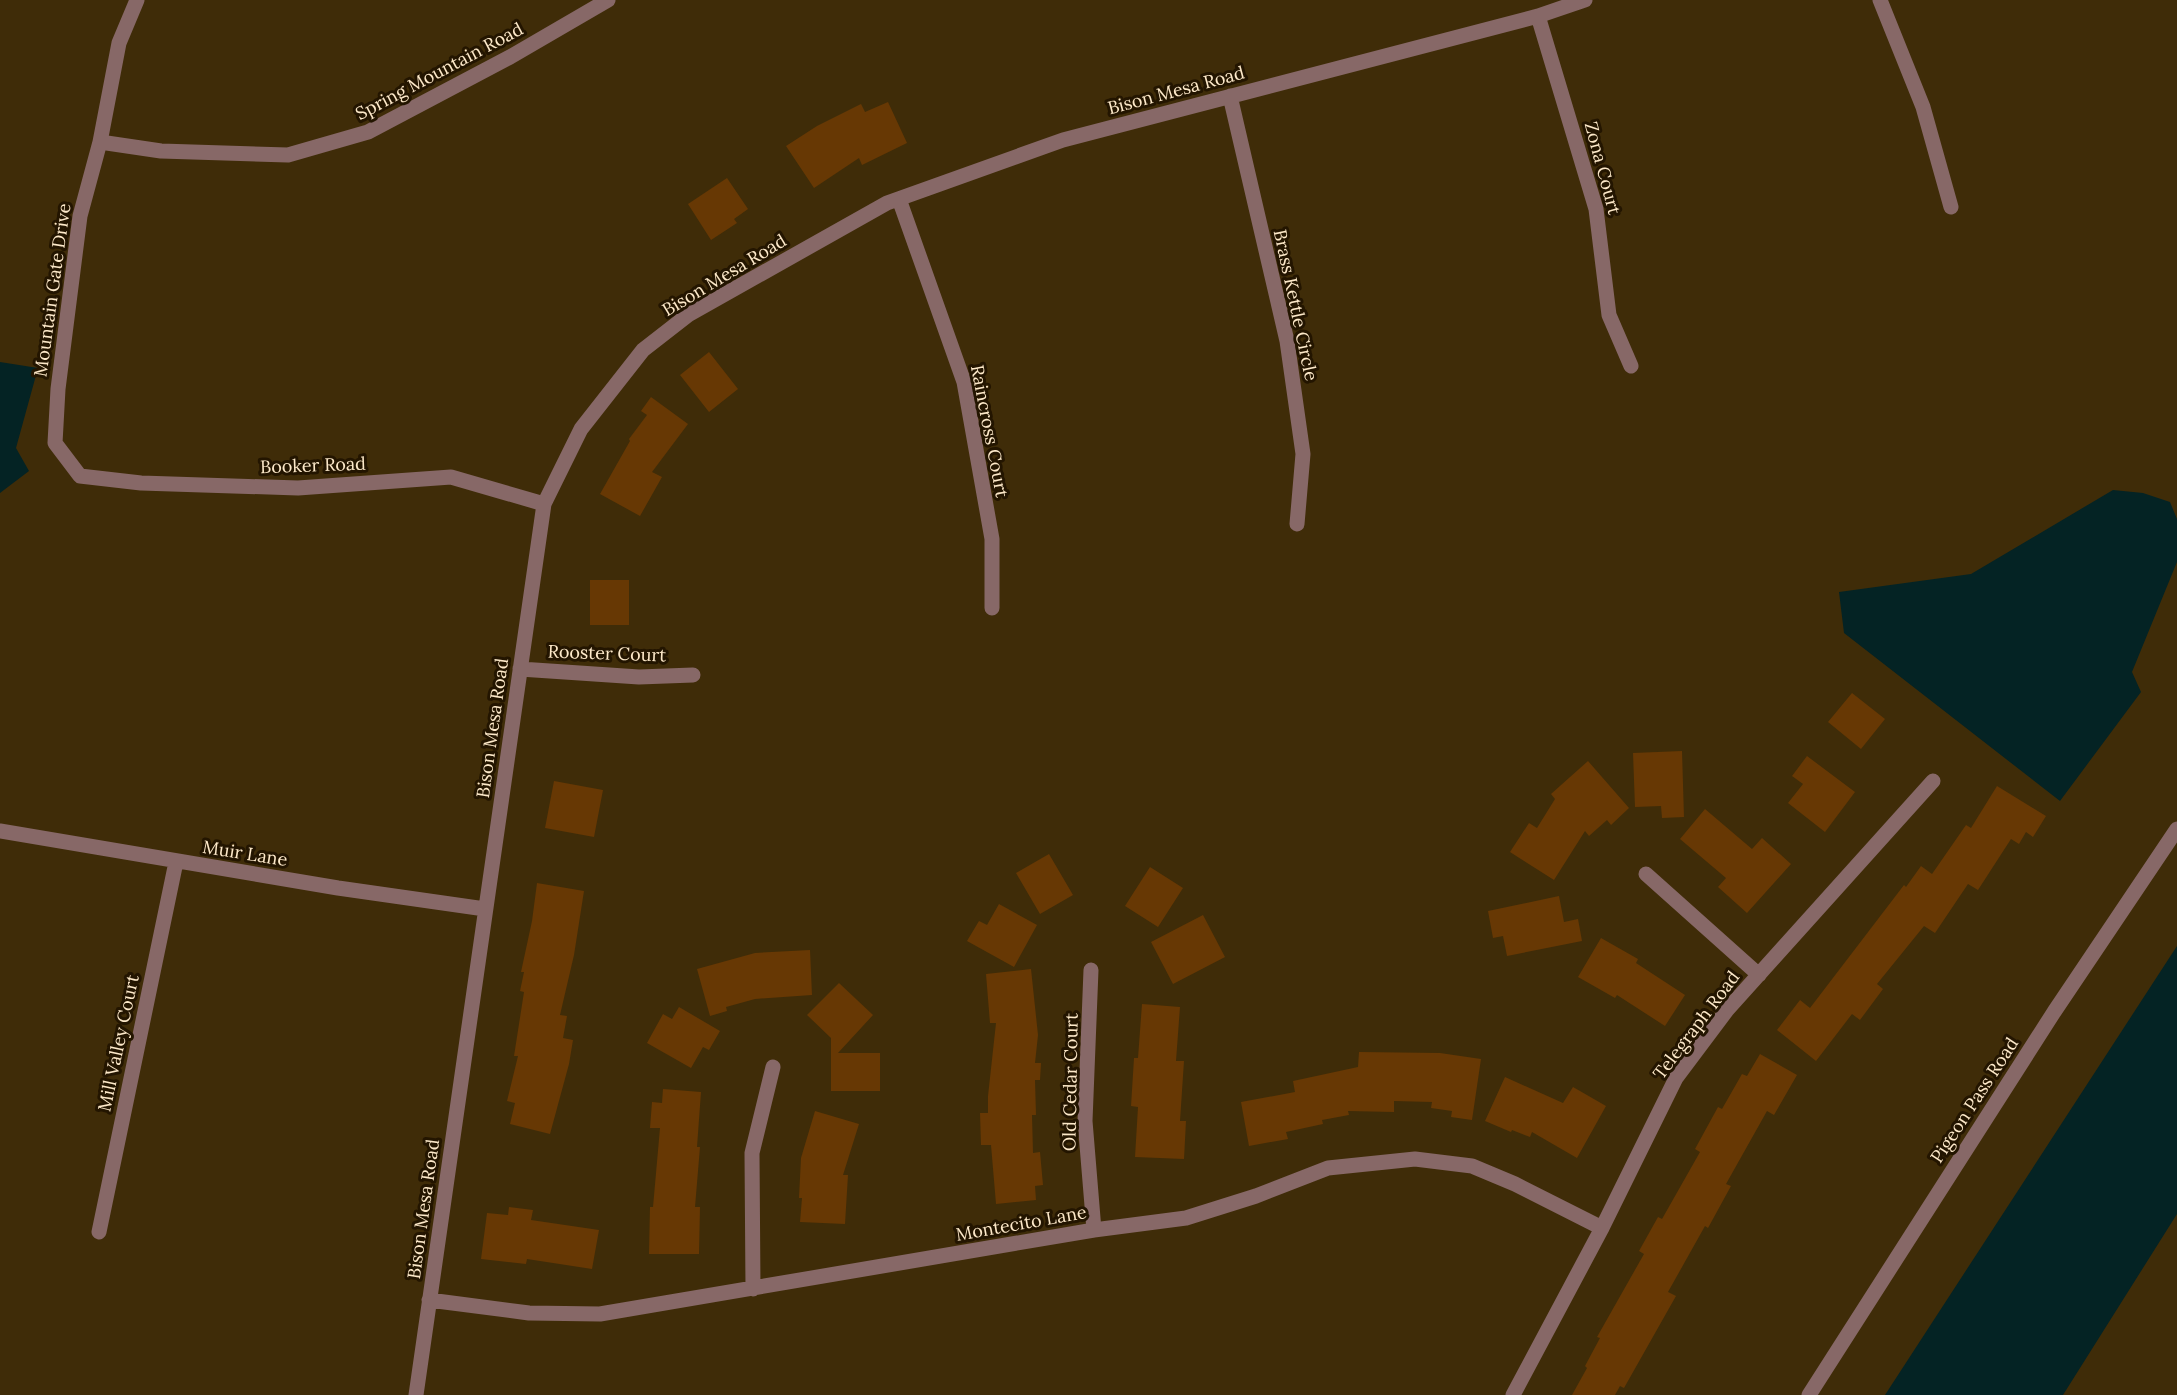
<svg xmlns="http://www.w3.org/2000/svg" width="2177" height="1395" font-family="Lora,serif">
<rect width="100%" height="100%" fill="#3f2c08"/>
<path fill="#042324" d="M0,362L38,368L16,448L29,471L0,493Z
M2113,490L2143,493L2170,502L2177,519V562L2132,672L2141,692L2060,801L1844,633L1839,592L1971,574Z
M2177,946V1214L2063,1395H1885Z"/>
<path fill="#673804" d="M888,102L907,143L862,165L859,158L814,188L786,146L817,126L861,104L865,112Z
M727,178L748,209L734,219L737,223L711,240L688,204Z
M709,352L738,389L709,412L680,375Z
M651,397L688,424L652,472L662,477L640,516L600,494L630,441L629,439L647,415L641,411Z
M590,580H629V625H590Z
M1852,693L1885,719L1861,749L1828,722Z
M1682,751L1684,817L1662,818L1661,806L1635,807L1633,753Z
M1807,756L1855,792L1825,832L1788,803L1803,784L1792,776Z
M1588,761L1629,808L1611,825L1607,820L1589,836L1585,831L1554,880L1510,852L1529,823L1537,828L1555,799L1551,794Z
M554,781L603,790L594,837L545,828Z
M1997,786L2046,816L2033,837L2026,832L2019,844L2011,839L1978,890L1968,884L1935,933L1924,926L1877,984L1883,989L1860,1020L1852,1014L1816,1061L1777,1030L1800,1000L1810,1008L1904,885L1906,887L1921,866L1932,874L1966,825L1971,828Z
M1705,809L1752,849L1762,838L1791,864L1747,913L1718,887L1726,878L1680,839Z
M1049,854L1073,895L1040,914L1016,873Z
M1150,867L1183,888L1158,927L1125,906Z
M537,883L584,891L574,955L560,1015L567,1016L563,1038L573,1040L569,1064L550,1134L510,1124L515,1103L507,1101L518,1056H514L524,992L520,991L524,972H521L532,921Z
M1559,896L1564,922L1578,919L1582,941L1507,956L1503,936L1493,938L1488,911Z
M999,904L1037,925L1014,967L967,941L979,921L987,925Z
M1203,915L1225,957L1173,984L1151,942Z
M1601,938L1638,959L1636,963L1685,995L1665,1026L1617,995L1615,998L1578,977Z
M810,950L812,995L755,999L726,1007L727,1011L710,1016L697,969L755,953Z
M1031,969L1038,1035L1035,1063H1041L1040,1080H1035L1036,1115H1032L1033,1153L1040,1152L1043,1185L1035,1186L1036,1200L996,1204L991,1145H981L980,1113H988V1096L996,1023H990L986,974Z
M839,983L873,1015L838,1053H880V1091H831V1038L807,1015Z
M1142,1004L1180,1007L1176,1061H1184L1180,1121H1186L1184,1159L1135,1157L1138,1107L1131,1106L1134,1058H1138Z
M679,1007L720,1031L709,1050L703,1047L691,1068L647,1043L663,1014L672,1019Z
M1359,1052L1440,1053L1481,1059L1472,1120L1451,1117L1452,1111L1431,1108L1432,1102L1394,1101V1112L1348,1111L1349,1115L1322,1120L1323,1124L1286,1132L1288,1139L1249,1146L1241,1102L1295,1092L1293,1081L1358,1067Z
M1760,1054L1797,1075L1774,1115L1767,1111L1726,1184L1731,1186L1708,1228L1705,1226L1668,1292L1676,1296L1624,1388L1620,1386L1615,1395H1572L1587,1368L1585,1366L1600,1338L1597,1337L1644,1254L1639,1251L1658,1217L1662,1219L1700,1152L1695,1149L1718,1107L1722,1109L1742,1074L1747,1076Z
M1505,1077L1563,1103L1573,1087L1606,1106L1577,1158L1532,1132L1530,1137L1512,1130L1511,1132L1485,1121Z
M663,1089L701,1092L697,1147H700L695,1207H700L699,1254H649L650,1207H653L660,1128H650L652,1102L662,1103Z
M815,1111L859,1124L843,1175H848L845,1224L800,1222L802,1198H799L801,1158Z
M509,1207L533,1210L531,1220L599,1230L592,1269L527,1259L526,1264L481,1259L487,1213L508,1215Z"/>
<g fill="none" stroke-linecap="round" stroke-linejoin="round">
<path stroke="#876867" stroke-width="15" d="M137,0L119,43L100,142L80,216L58,389L55,443L80,476L141,483L298,488L451,477L544,504
M1880,0L1923,107L1951,207
M1538,16L1596,209L1609,315L1631,366
M1230,96L1287,341L1303,454L1297,524
M100,142L161,151L288,155L368,132L510,57L608,0
M899,199L964,382L992,539V608
M520,669L639,677L693,675
M0,831L338,888L485,909
M1646,874L1759,975
M1091,970L1085,1121L1094,1230
M99,1232L176,862
M753,1289L752,1153L773,1067
M429,1300L529,1313L600,1314L1094,1230L1186,1218L1256,1196L1328,1168L1415,1159L1472,1166L1515,1184L1602,1228
M416,1395L544,504L581,429L643,350L688,315L887,203L1063,140L1538,16L1585,0
M1513,1395L1602,1228L1676,1078L1727,1010L1933,781
M1809,1395L2054,1012L2177,829"/>
</g>
<g text-anchor="middle" dominant-baseline="central" stroke-width="6" stroke-linejoin="round" paint-order="stroke">
<g font-size="18" fill="#fde9c9" stroke="#231500">
<text transform="translate(439 71) rotate(-28)">Spring Mountain Road</text>
<text transform="translate(1176 90) rotate(-15)">Bison Mesa Road</text>
<text transform="translate(1603 168) rotate(75)">Zona Court</text>
<text transform="translate(724 275) rotate(-31)">Bison Mesa Road</text>
<text transform="translate(52 290) rotate(-82)">Mountain Gate Drive</text>
<text transform="translate(1296 305) rotate(78)">Brass Kettle Circle</text>
<text transform="translate(990 431) rotate(79)">Raincross Court</text>
<text transform="translate(313 465) rotate(-2)">Booker Road</text>
<text transform="translate(607 653) rotate(2)">Rooster Court</text>
<text transform="translate(492 728) rotate(-82)">Bison Mesa Road</text>
<text transform="translate(245 853) rotate(9)">Muir Lane</text>
<text transform="translate(1696 1025) rotate(-53)">Telegraph Road</text>
<text transform="translate(118 1043) rotate(-78)">Mill Valley Court</text>
<text transform="translate(1070 1082) rotate(-89)">Old Cedar Court</text>
<text transform="translate(1974 1100) rotate(-57)">Pigeon Pass Road</text>
<text transform="translate(423 1209) rotate(-82)">Bison Mesa Road</text>
<text transform="translate(1021 1223) rotate(-10)">Montecito Lane</text>
</g>
</g>
</svg>
